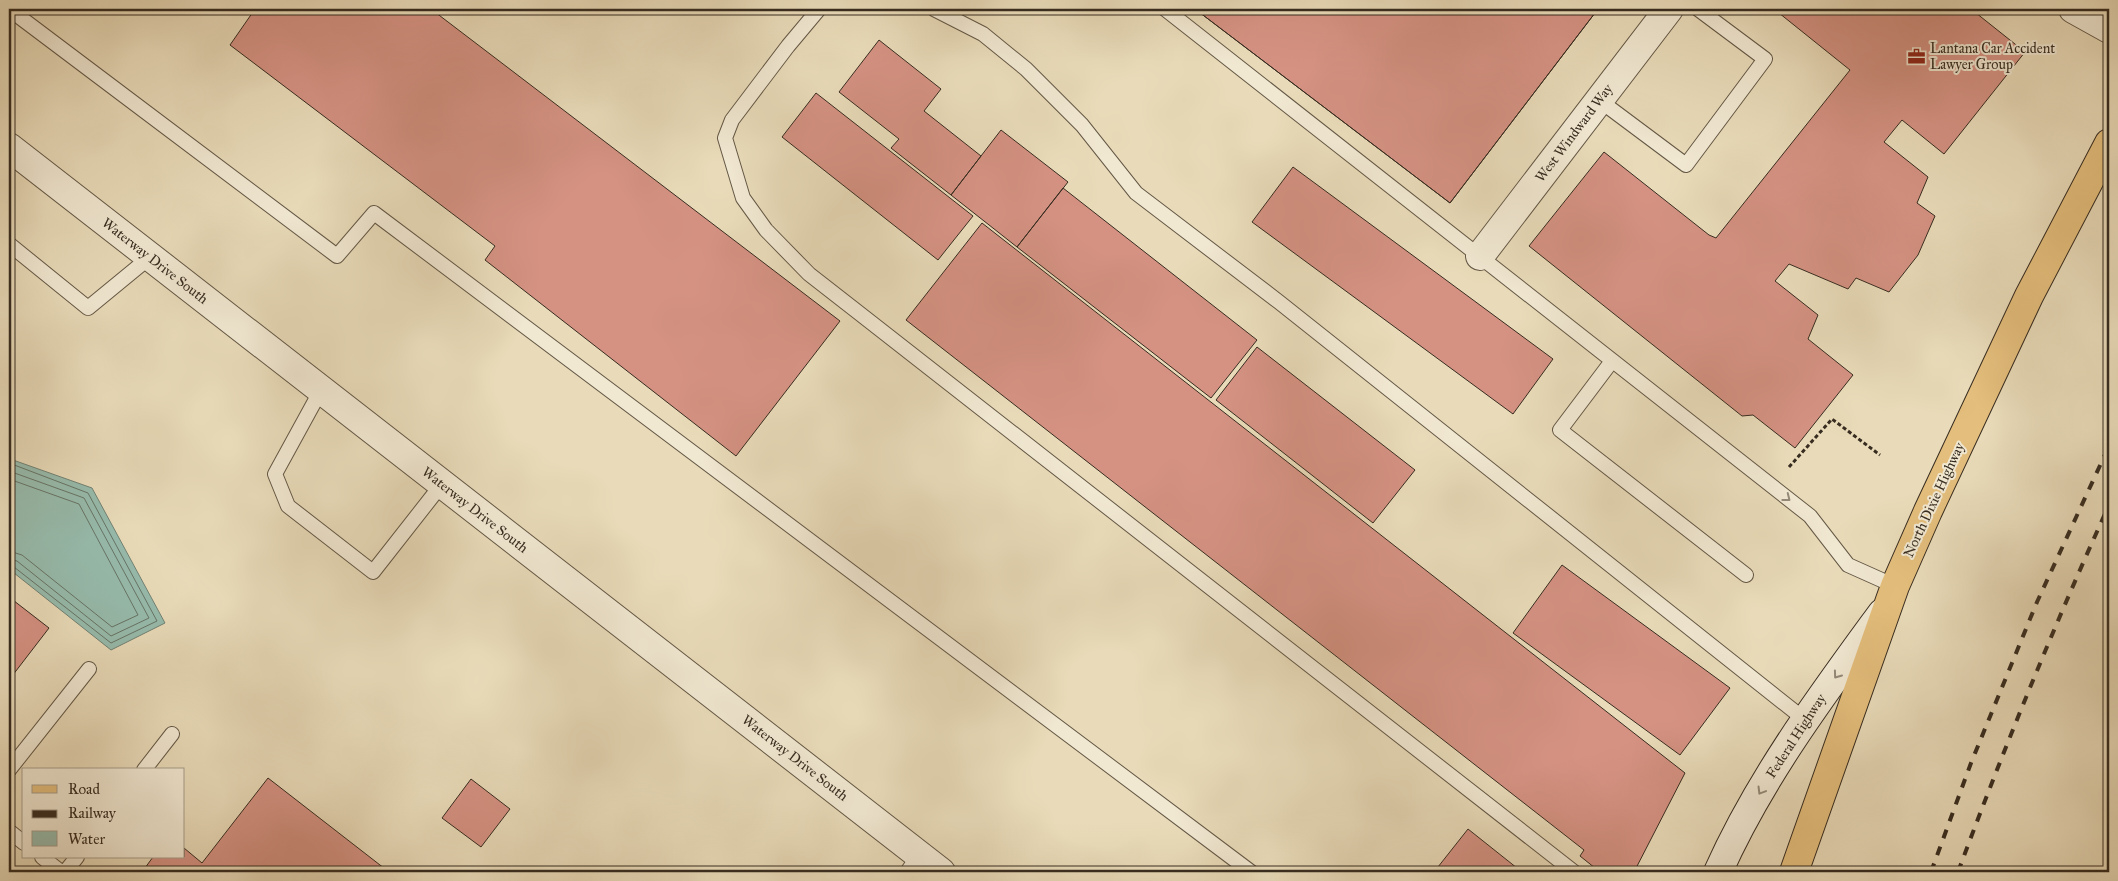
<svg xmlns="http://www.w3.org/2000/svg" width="2118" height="881" font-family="'IM FELL Great Primer',serif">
<rect width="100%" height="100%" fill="#e9dbb9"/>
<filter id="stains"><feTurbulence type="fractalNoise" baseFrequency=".004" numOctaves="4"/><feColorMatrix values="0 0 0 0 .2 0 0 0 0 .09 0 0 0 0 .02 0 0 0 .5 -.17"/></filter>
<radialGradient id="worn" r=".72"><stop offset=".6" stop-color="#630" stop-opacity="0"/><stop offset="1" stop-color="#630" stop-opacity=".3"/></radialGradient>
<path fill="#97bbac" stroke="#718274" d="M9,457L13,460L92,488L165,623L111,650L9,569Z"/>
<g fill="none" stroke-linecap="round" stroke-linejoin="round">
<path stroke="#677466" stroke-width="1" d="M9,463L88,493L157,621L111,643L14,567L9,565
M9,471L84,498L149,618L111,636L17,561L9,559
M9,479L79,504L138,615L112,627L22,555L9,551"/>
</g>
<path fill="#d59283" stroke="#372c20" d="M255,9H431L840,321L736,456L485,260L495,246L230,45Z
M1195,9H1598L1450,203Z
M1195,9H1598L1450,203Z
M1774,9H1971L2025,52L1944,154L1902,120L1884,142L1928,177L1917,203L1935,216L1918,255L1889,292L1856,278L1848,289L1789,264L1775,281L1818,315L1808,339L1853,375L1795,448L1753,415L1742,416L1529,246L1604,152L1709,235L1716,238L1850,70Z
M879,40L941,89L924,111L981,156L951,195L891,148L899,139L839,92Z
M816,93L973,216L938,260L782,137Z
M1001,130L1068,182L1017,247L951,195Z
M1293,167L1553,359L1513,414L1252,222Z
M1063,188L1257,340L1211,398L1017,247Z
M982,223L1685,773L1634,872H1600L1580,856L1584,850L906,320Z
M1257,347L1415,470L1373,523L1216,400Z
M1562,565L1730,688L1680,755L1513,633Z
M9,597L49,628L9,680Z
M268,778L389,872H142L153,857H184V848L202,863Z
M471,779L510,809L481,847L442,818Z
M1468,829L1522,872H1434Z"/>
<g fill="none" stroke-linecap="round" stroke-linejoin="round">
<defs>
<path id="service" d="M9,9L337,256L374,213L1251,872
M819,9L788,46L732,120L725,138L743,198L766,230L809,274L859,313L1574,872
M934,9L983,34L1026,69L1082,125L1136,193L1279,302L1804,719
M1165,9L1810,516L1848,565L1895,586
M1599,100L1686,165L1765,59L1698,9
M9,244L88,308L150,257
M1612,361L1560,430L1746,575
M321,390L275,474L288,506L373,572L442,484
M9,770L89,669
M144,770L172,734
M9,831L24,843
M42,857L61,872
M65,872L77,857
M907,872L919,855"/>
<path id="minor" d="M2073,9L2109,29
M9,147L941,872
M1480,256L1669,9"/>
<path id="secondary" d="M1718,872C1760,778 1822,695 1882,613"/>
<path id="primary" d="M1794,872L1895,586L1928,511L2029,296L2109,143"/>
</defs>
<use href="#service" stroke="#645846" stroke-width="16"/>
<use href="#minor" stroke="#645846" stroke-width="30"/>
<use href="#secondary" stroke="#372c20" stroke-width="30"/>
<use href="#primary" stroke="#372c20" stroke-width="30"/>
<path stroke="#372c20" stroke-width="3" stroke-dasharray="4 2.5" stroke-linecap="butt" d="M1789,467L1832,419L1880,455"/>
<use href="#service" stroke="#f1e8d2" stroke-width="14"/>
<use href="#minor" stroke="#f1e8d2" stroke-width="28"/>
<use href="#secondary" stroke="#f1e8d2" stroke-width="28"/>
<use href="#primary" stroke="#e4be7c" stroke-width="28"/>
<path stroke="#372c20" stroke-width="4" stroke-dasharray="9 9" stroke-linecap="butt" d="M1931,872L1971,763L2037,602L2109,446
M1958,872C2004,748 2054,626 2109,505"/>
</g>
<defs><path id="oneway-chevron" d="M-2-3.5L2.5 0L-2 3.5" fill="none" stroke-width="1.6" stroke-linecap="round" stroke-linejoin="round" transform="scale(1.25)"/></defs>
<g stroke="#948a79">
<use href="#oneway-chevron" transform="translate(1787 498) rotate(38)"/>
<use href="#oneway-chevron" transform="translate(1837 675) rotate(126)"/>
<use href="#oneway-chevron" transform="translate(1761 791) rotate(121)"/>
</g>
<defs>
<symbol id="office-bare" viewBox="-9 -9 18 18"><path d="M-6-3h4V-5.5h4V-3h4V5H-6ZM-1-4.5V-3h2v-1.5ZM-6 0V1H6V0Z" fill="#8f2418" stroke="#f1e8d2" stroke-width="2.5" paint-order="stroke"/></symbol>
</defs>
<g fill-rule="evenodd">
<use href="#office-bare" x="1904" y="44" width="25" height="25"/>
</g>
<g text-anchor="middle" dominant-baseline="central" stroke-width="4" stroke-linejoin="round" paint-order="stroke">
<g font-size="14" fill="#372c20" stroke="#f1e8d2" text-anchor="start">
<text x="1930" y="48">Lantana Car Accident<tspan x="1930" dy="16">Lawyer Group</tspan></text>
</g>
<g font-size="14" fill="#372c20" stroke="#f1e8d2">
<text transform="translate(1574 133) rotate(-53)">West Windward Way</text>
<text transform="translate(155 261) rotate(38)">Waterway Drive South</text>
<text transform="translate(1934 500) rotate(-65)">North Dixie Highway</text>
<text transform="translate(475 510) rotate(38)">Waterway Drive South</text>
<text transform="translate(1796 736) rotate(-57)">Federal Highway</text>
<text transform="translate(795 758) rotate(38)">Waterway Drive South</text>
</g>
</g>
<rect width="2118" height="881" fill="none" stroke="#e9dbb9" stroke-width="30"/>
<rect x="10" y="10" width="2098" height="861" fill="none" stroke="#372c20" stroke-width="2.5"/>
<rect x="15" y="15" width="2088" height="851" fill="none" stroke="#372c20"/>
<rect x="22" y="768" width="162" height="90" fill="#f1e8d2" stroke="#a79d8b"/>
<rect x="32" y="785" width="25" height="8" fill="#e4be7c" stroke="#a79d8b"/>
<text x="68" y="794" font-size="15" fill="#372c20">Road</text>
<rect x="32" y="810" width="25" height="8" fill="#372c20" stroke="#a79d8b"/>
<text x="68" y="818" font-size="15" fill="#372c20">Railway</text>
<rect x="32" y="831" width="25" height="15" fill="#97bbac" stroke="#a79d8b"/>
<text x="68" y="844" font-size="15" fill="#372c20">Water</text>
<rect width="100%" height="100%" filter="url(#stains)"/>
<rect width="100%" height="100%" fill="url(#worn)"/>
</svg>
